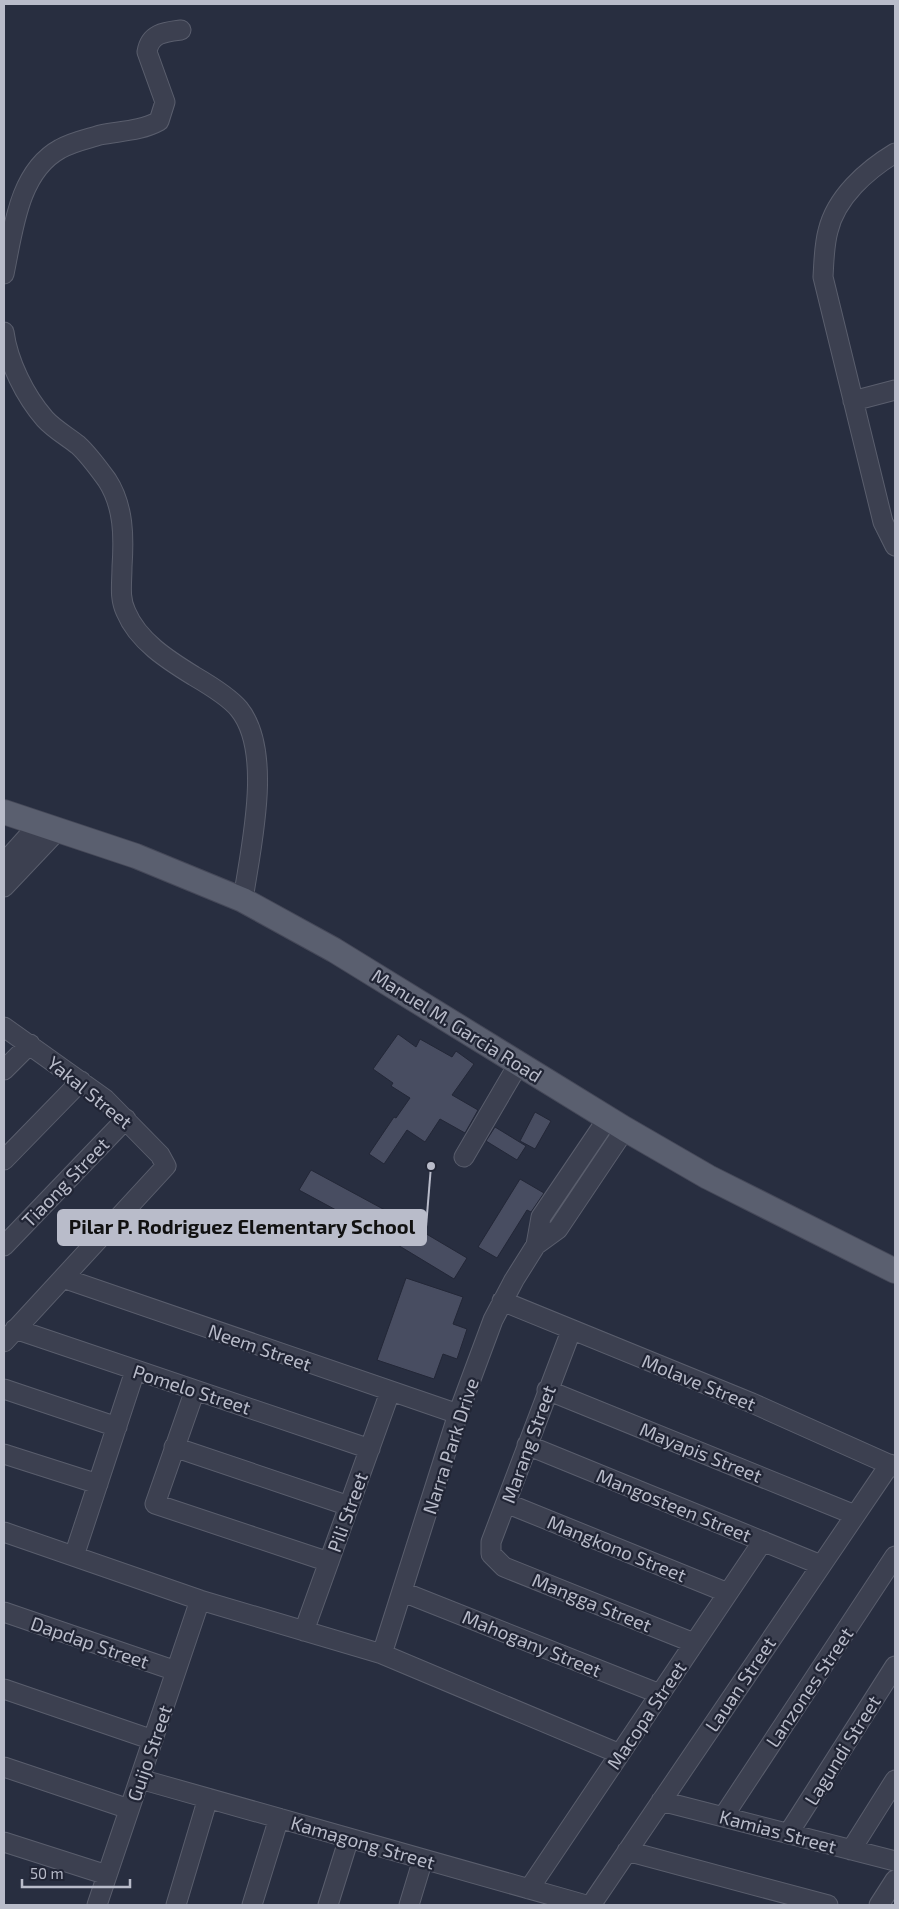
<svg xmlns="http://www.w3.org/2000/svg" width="899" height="1909" font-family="'Exo 2',sans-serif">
<rect width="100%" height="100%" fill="#282e40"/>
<path fill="#484d61" stroke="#232737" d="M398,1034L416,1047L420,1039L452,1057L456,1051L474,1064L452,1095L478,1110L465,1133L440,1119L425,1142L407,1130L384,1164L369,1154L394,1117L396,1118L410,1098L391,1086L393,1083L373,1069Z
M535,1112L551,1121L535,1149L520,1141Z
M495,1127L526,1146L517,1160L486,1141Z
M311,1170L396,1216L467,1258L454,1279L373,1230L299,1190Z
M520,1179L544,1193L531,1212L527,1210L497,1258L478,1247Z
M406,1278L463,1297L453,1324L467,1329L457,1359L443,1354L434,1379L377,1360Z"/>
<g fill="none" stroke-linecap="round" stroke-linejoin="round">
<defs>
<path id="minor" d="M895,153C867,170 836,197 828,231C824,246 824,261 823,277L883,522L895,546
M4,274C13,232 18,172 60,149C72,142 87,139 100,135C120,131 141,131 159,121L165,102L147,52C150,33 165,32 181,30
M4,332C8,362 25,396 45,419C54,429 68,437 78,445C88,454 99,469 107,480C124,506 124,537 122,567C122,583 119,598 126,612C138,641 168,660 194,676C206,683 230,698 239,709C274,752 250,850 243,900
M853,401L895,390
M4,863L39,824
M4,887L58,830
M4,1027L105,1099L160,1155L166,1166L4,1342
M4,1070L30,1044
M464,1157L519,1063
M4,1160L81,1081
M536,1245L558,1229L625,1129
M4,1246L126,1119
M63,1278L458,1414
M502,1301L752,1403L895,1467
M15,1329L370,1449
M571,1331L491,1542V1554L504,1567L694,1643
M4,1389L117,1427
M195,1390L155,1504L329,1562
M547,1390L855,1515
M527,1445L821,1565
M174,1447L349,1506
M4,1454L98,1484
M506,1503L728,1593
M4,1532L200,1600L382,1654L620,1754
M74,1556L135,1371
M403,1592L660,1694
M4,1612L176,1671
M304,1631L390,1392
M382,1654L458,1414L493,1320L514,1280L536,1245L541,1217L608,1118
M4,1689L153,1740
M4,1767L129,1809
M140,1779L586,1905
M661,1801L895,1861
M723,1817L895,1556
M788,1834L895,1666
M4,1842L107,1875
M851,1850L895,1780
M627,1851L828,1905
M529,1889L763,1541
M97,1905L200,1600
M176,1905L208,1798
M252,1905L279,1818
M328,1905L349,1838
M409,1905L423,1859
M591,1905L890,1464
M879,1905L895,1880"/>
<path id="major" d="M4,812L136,856L243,900L334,950L625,1129L708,1177L895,1271"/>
</defs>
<use href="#minor" stroke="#5a5e6d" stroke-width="21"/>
<use href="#major" stroke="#464959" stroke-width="26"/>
<use href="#minor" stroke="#3c4050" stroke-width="19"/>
<use href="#major" stroke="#5a5f6f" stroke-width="24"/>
</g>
<g text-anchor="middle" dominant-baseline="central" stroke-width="4.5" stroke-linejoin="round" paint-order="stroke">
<g font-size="19" fill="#b9bcca" stroke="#212535">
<text transform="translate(457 1025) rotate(32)">Manuel M. Garcia Road</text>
<text transform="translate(90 1092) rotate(39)">Yakal Street</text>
<text transform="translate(65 1182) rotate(-46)">Tiaong Street</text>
<text transform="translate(260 1347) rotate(19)">Neem Street</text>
<text transform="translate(699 1382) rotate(22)">Molave Street</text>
<text transform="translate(192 1389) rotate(18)">Pomelo Street</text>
<text transform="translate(528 1444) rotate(-70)">Marang Street</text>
<text transform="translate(450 1446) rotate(-72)">Narra Park Drive</text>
<text transform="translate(701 1452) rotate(22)">Mayapis Street</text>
<text transform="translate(674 1505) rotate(22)">Mangosteen Street</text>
<text transform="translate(347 1512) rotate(-70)">Pili Street</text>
<text transform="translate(617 1548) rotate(22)">Mangkono Street</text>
<text transform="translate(592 1602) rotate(22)">Mangga Street</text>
<text transform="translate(90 1642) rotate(19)">Dapdap Street</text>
<text transform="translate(532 1643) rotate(22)">Mahogany Street</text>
<text transform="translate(740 1684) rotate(-56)">Lauan Street</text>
<text transform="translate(809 1687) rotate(-56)">Lanzones Street</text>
<text transform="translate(646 1715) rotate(-56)">Macopa Street</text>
<text transform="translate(842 1750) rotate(-58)">Lagundi Street</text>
<text transform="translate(149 1753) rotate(-71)">Guijo Street</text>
<text transform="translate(778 1831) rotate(15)">Kamias Street</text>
<text transform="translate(363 1842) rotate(16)">Kamagong Street</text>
</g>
</g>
<path fill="none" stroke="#b9bcca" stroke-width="2" d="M431 1166L426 1227"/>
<circle fill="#b9bcca" stroke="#212535" stroke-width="2" cx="431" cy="1166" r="5"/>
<rect fill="#b9bcca" stroke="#b9bcca" stroke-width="2" x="58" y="1210" width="368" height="35" rx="5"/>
<g font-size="20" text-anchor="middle" font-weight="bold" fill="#111">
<text x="242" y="1234">Pilar P. Rodriguez Elementary School</text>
</g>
<rect width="899" height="1909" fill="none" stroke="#b9bcca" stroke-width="10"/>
<path d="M22 1879v8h108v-8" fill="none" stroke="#b9bcca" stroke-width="2.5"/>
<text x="30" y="1879" font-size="15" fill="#b9bcca" stroke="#212535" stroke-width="4" paint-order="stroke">50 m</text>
</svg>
